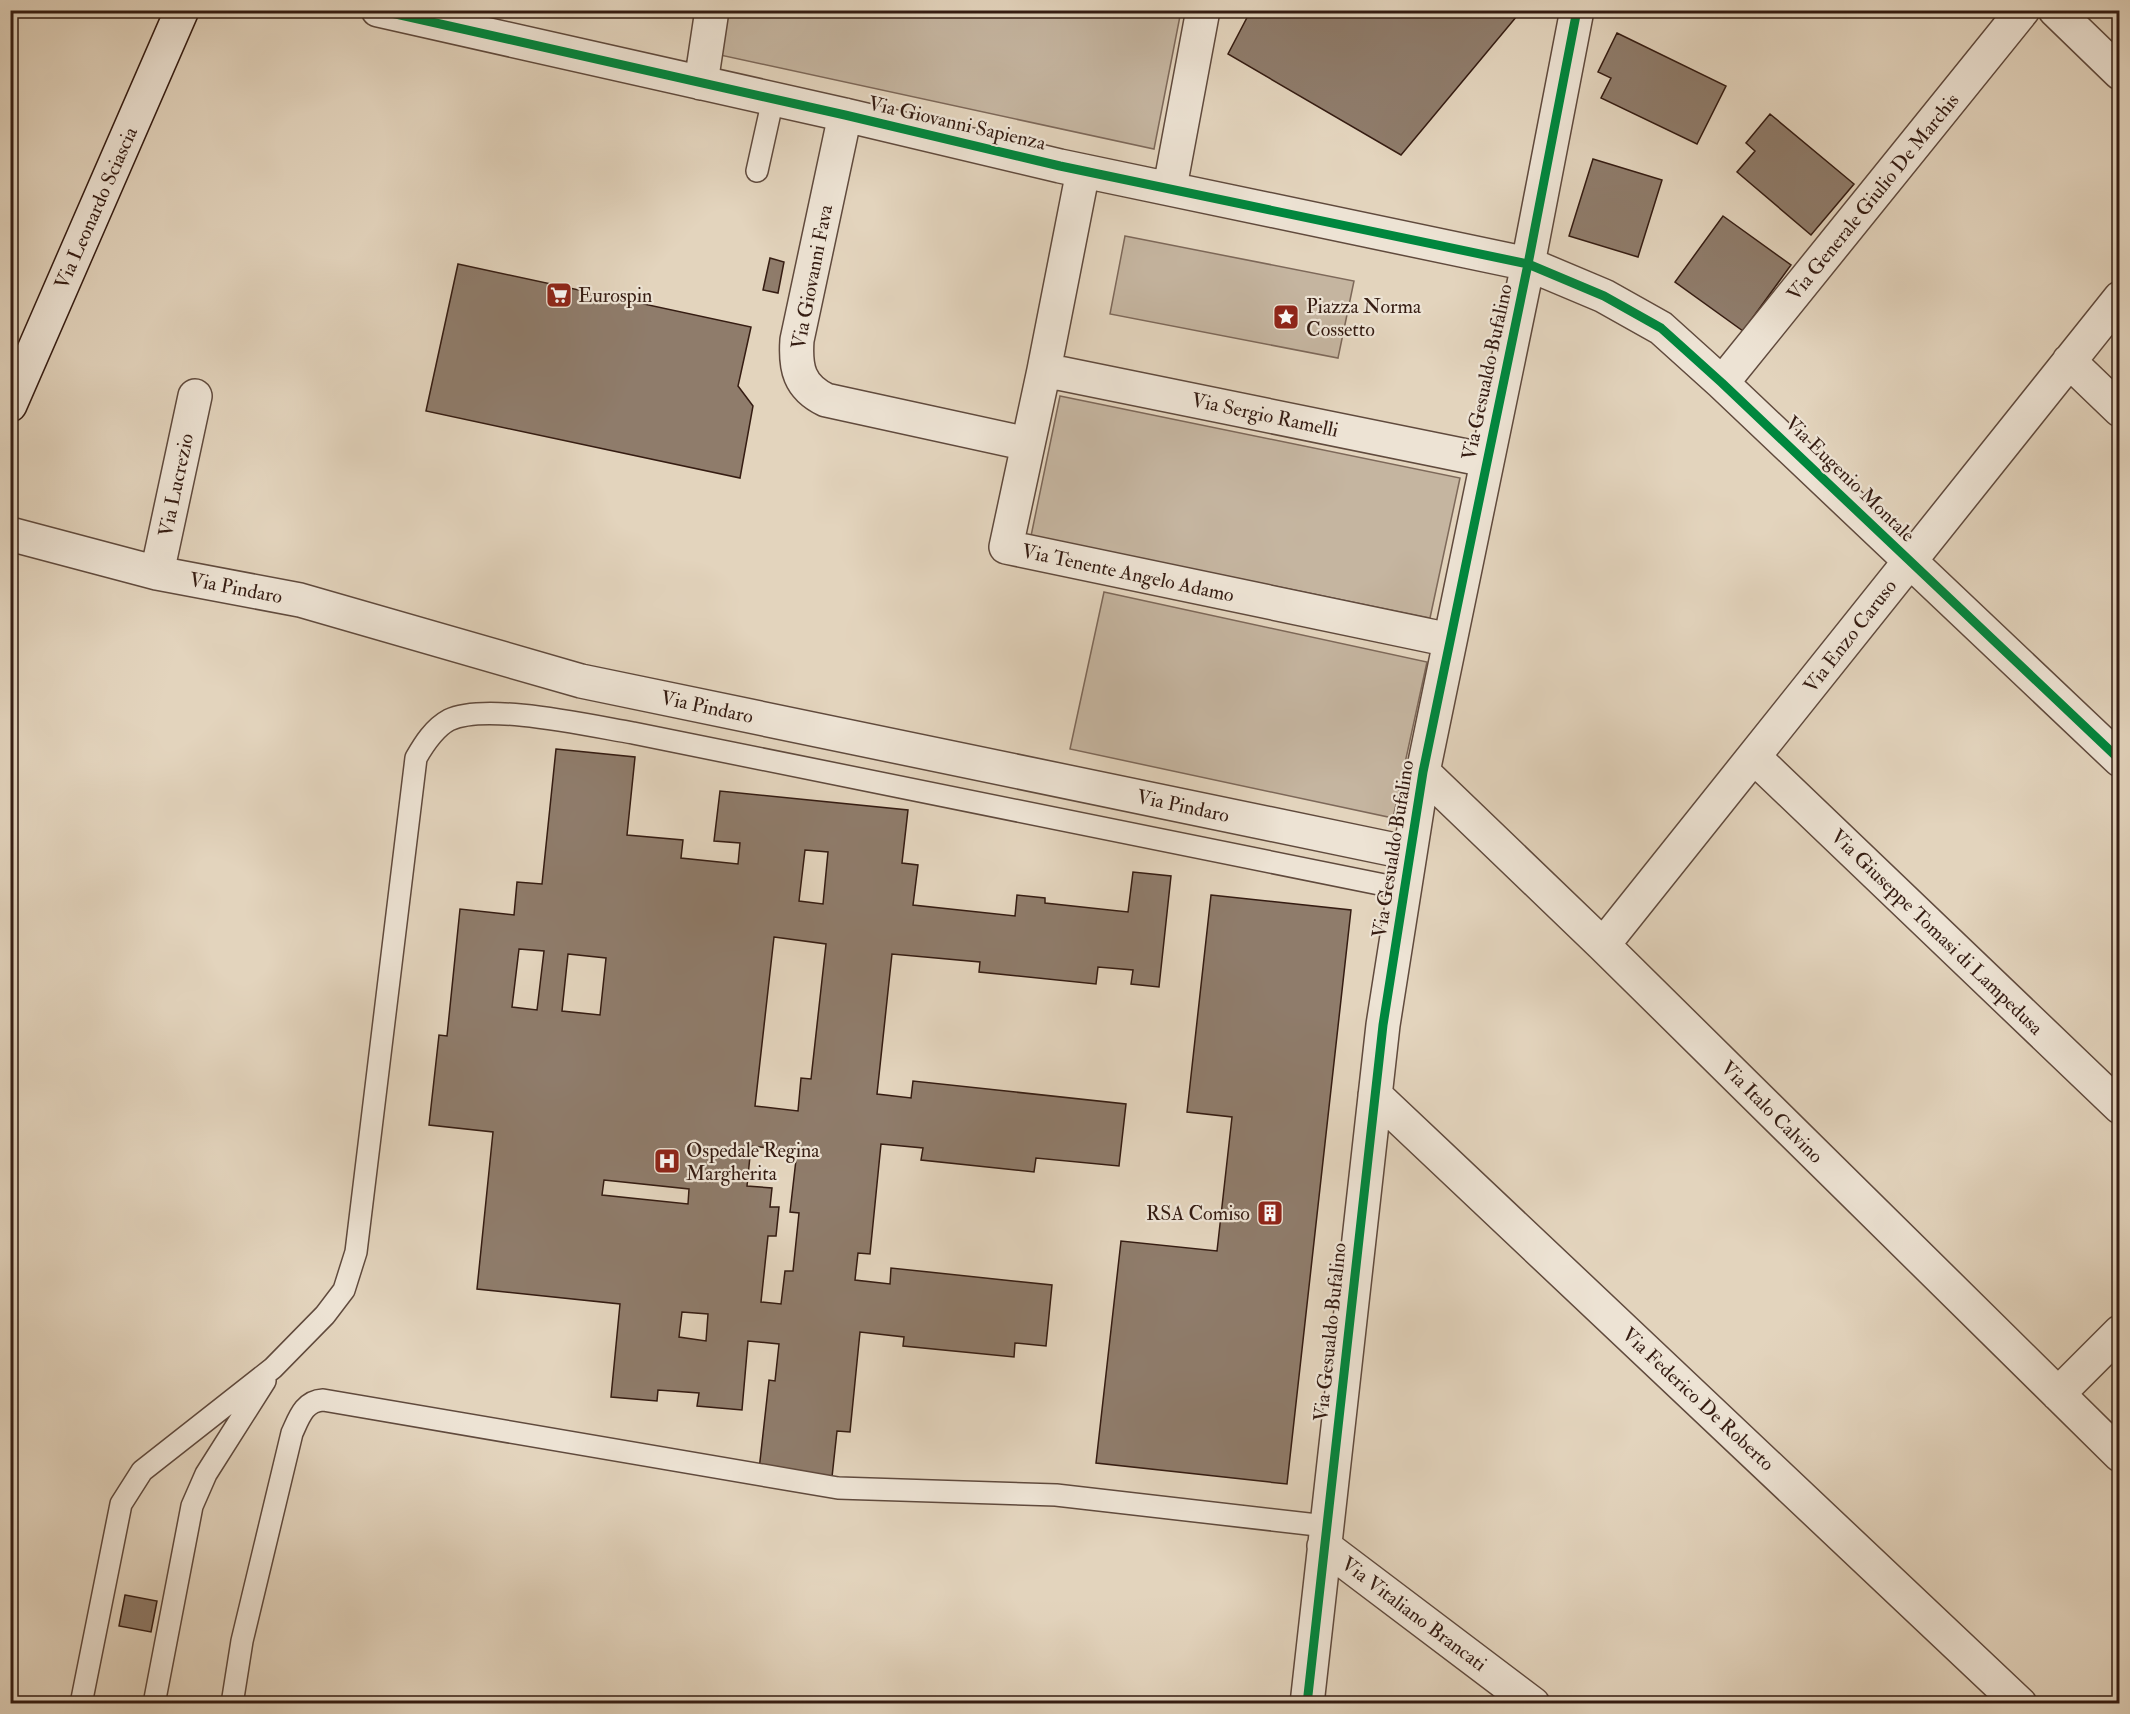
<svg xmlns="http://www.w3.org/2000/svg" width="2130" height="1714" font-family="'IM FELL Double Pica',serif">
<rect width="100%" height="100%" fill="#e3d4bd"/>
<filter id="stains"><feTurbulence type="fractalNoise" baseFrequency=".00333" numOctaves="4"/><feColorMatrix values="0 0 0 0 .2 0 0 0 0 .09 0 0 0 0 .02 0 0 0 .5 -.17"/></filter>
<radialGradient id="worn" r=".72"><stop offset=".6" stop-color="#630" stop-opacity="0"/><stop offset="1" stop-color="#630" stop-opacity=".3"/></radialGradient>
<path fill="#c5b5a0" stroke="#7d6859" stroke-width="1.5" d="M727,11H1181L1154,149L720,55Z
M1125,236L1354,281L1338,358L1110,314Z
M1060,396L1460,478L1430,618L1031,536Z
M1104,592L1427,662L1393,818L1070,749Z"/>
<path fill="#8f7c6b" stroke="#351c12" stroke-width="1.5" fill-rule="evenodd" d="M1251,10H1522L1401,155L1228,54Z
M1617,33L1726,86L1697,144L1601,98L1611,78L1598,72Z
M1770,114L1854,184L1811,235L1737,172L1755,151L1746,143Z
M1593,159L1662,180L1638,257L1569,236Z
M1723,216L1791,265L1743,331L1675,282Z
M770,258L784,262L778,293L763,290Z
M458,264L751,327L738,386L753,406L740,478L426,411Z
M556,749L635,757L627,835L683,840L681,858L738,864L740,843L714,841L720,791L908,810L902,863L918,865L913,905L1015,916L1017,895L1045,898V903L1128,912L1133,872L1171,876L1159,987L1131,984L1133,970L1098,967L1096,984L979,972L980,962L892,954L877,1094L911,1098L913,1081L1126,1104L1119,1166L1036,1158L1034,1172L921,1160L923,1148L881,1144L870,1254L858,1253L855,1280L890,1284L891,1268L1052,1285L1046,1346L1015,1343L1014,1357L903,1346L904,1337L860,1332L850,1432L837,1431L832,1477L759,1470L769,1380L775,1381L779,1344L748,1341L742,1410L697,1406L699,1393L658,1390L657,1401L611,1397L620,1304L477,1289L493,1132L429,1125L439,1035L447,1036L460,909L514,915L517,882L542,884ZM805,850L828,852L823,904L799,901ZM774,937L826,944L811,1079L801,1078L798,1111L755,1106ZM519,949L544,951L537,1010L512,1007ZM568,954L606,958L600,1015L562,1011ZM751,1146L797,1151L790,1212L799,1213L793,1271H785L781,1304L761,1302L768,1236H776L779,1207H770L772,1188L747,1186ZM604,1180L689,1189L688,1204L602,1195ZM682,1312L708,1314L706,1341L679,1337Z
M1211,895L1351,910L1287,1484L1096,1463L1121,1241L1217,1251L1232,1117L1187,1112Z
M125,1595L157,1601L151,1632L119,1626Z"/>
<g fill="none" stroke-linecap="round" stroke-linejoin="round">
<defs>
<path id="lane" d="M757,171L773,99
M81,1704L121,1504L142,1471L273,1368L325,1315L344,1290L356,1252L416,758C424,744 434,728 449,720C486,702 591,726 633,733L1404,889
M154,1704L192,1506L206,1474L265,1381
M232,1704L242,1641L292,1433C299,1418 304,1401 323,1400L838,1488L1056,1495L1326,1526"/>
<path id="street" d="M378,10L845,115L1060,166L1528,264L1604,296L1661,328L1722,383L2120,760
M2055,10L2120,73
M701,83L712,10
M845,115L797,340C795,368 799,387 826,400L1028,444
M1083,171L1044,370L1006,547L1450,640
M1170,187L1203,10
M2069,361L2120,410
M1044,370L1486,460
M1722,383L2023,10
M10,534L157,573L300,600L581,681L1410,853
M157,573L195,396
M1754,757L2120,1107
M1423,772L1603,945L2120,1455
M1603,945L2120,298
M1375,1095L2020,1704
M2058,1394L2120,1332
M1324,1546L1533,1704
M1307,1704L1383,1025L1423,772L1528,264L1577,10"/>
<path id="secondary" d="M10,405L182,10"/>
</defs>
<use href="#lane" stroke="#604a3d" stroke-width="24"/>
<use href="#street" stroke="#604a3d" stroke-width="36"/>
<use href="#secondary" stroke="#351c12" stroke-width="36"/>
<use href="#lane" stroke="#ede3d4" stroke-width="21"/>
<use href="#street" stroke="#ede3d4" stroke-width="33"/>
<use href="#secondary" stroke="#ede3d4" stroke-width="33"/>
<defs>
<path id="cycleway" d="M378,10L845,115L1060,166L1528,264L1604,296L1661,328L1722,383L2120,760
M1307,1704L1383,1025L1423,772L1528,264L1577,10"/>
</defs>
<use href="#cycleway" stroke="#ede3d4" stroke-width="13"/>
<use href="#cycleway" stroke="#00873e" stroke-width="9"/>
</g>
<defs>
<symbol id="supermarket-square" viewBox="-11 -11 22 22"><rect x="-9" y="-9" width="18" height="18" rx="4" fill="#8f2418" stroke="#ede3d4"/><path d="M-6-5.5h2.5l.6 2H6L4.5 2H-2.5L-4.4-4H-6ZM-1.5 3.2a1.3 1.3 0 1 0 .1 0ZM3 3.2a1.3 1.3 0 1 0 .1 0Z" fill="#fff"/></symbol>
<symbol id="sight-square" viewBox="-11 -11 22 22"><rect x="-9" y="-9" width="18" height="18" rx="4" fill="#8f2418" stroke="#ede3d4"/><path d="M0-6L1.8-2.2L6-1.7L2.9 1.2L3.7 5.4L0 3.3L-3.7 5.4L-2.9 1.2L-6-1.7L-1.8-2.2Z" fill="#fff"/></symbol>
<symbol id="hospital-square" viewBox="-11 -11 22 22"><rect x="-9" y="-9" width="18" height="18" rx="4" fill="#8f2418" stroke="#ede3d4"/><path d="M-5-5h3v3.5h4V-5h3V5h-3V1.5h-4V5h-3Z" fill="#fff"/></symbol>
<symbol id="building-square" viewBox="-11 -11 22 22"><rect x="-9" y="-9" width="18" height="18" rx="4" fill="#8f2418" stroke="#ede3d4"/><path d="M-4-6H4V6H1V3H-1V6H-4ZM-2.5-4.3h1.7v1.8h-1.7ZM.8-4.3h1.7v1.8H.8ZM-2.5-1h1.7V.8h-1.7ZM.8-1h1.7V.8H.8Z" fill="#fff"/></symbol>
</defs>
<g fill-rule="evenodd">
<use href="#supermarket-square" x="544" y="280" width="30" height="30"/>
<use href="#sight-square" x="1271" y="302" width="30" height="30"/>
<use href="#hospital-square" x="652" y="1146" width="30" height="30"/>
<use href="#building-square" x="1255" y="1198" width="30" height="30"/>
</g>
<g text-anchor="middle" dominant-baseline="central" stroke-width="4.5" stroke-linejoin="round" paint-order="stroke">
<g font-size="20" fill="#351c12" stroke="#ede3d4">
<text transform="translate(957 123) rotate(13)">Via Giovanni Sapienza</text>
<text transform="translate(1873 197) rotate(-51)">Via Generale Giulio De Marchis</text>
<text transform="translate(96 208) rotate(-66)">Via Leonardo Sciascia</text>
<text transform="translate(812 277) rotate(-79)">Via Giovanni Fava</text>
<text transform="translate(1487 372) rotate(-78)">Via Gesualdo Bufalino</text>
<text transform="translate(1265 415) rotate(12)">Via Sergio Ramelli</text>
<text transform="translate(1850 479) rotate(44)">Via Eugenio Montale</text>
<text transform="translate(176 485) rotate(-78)">Via Lucrezio</text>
<text transform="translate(1128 573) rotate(12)">Via Tenente Angelo Adamo</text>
<text transform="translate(236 588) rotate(11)">Via Pindaro</text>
<text transform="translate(1850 636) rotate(-52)">Via Enzo Caruso</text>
<text transform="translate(707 707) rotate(12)">Via Pindaro</text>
<text transform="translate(1183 806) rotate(12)">Via Pindaro</text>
<text transform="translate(1393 849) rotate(-81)">Via Gesualdo Bufalino</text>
<text transform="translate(1937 932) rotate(44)">Via Giuseppe Tomasi di Lampedusa</text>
<text transform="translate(1772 1112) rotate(45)">Via Italo Calvino</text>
<text transform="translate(1330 1332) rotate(-84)">Via Gesualdo Bufalino</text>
<text transform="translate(1698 1399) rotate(43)">Via Federico De Roberto</text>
<text transform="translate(1414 1614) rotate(37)">Via Vitaliano Brancati</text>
</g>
<g font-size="20" fill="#351c12" stroke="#ede3d4" text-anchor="start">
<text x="578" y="295">Eurospin</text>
<text x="1306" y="306">Piazza Norma<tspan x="1306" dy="23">Cossetto</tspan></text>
<text x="686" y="1150">Ospedale Regina<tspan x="686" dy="23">Margherita</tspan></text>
<text x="1250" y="1213" text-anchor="end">RSA Comiso</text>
</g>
</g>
<rect width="2130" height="1714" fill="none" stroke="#e3d4bd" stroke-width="36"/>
<rect x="12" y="12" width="2106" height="1690" fill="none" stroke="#351c12" stroke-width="3"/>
<rect x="18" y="18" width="2094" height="1678" fill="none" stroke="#351c12" stroke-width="1.5"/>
<rect width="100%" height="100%" filter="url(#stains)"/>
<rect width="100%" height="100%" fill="url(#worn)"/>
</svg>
